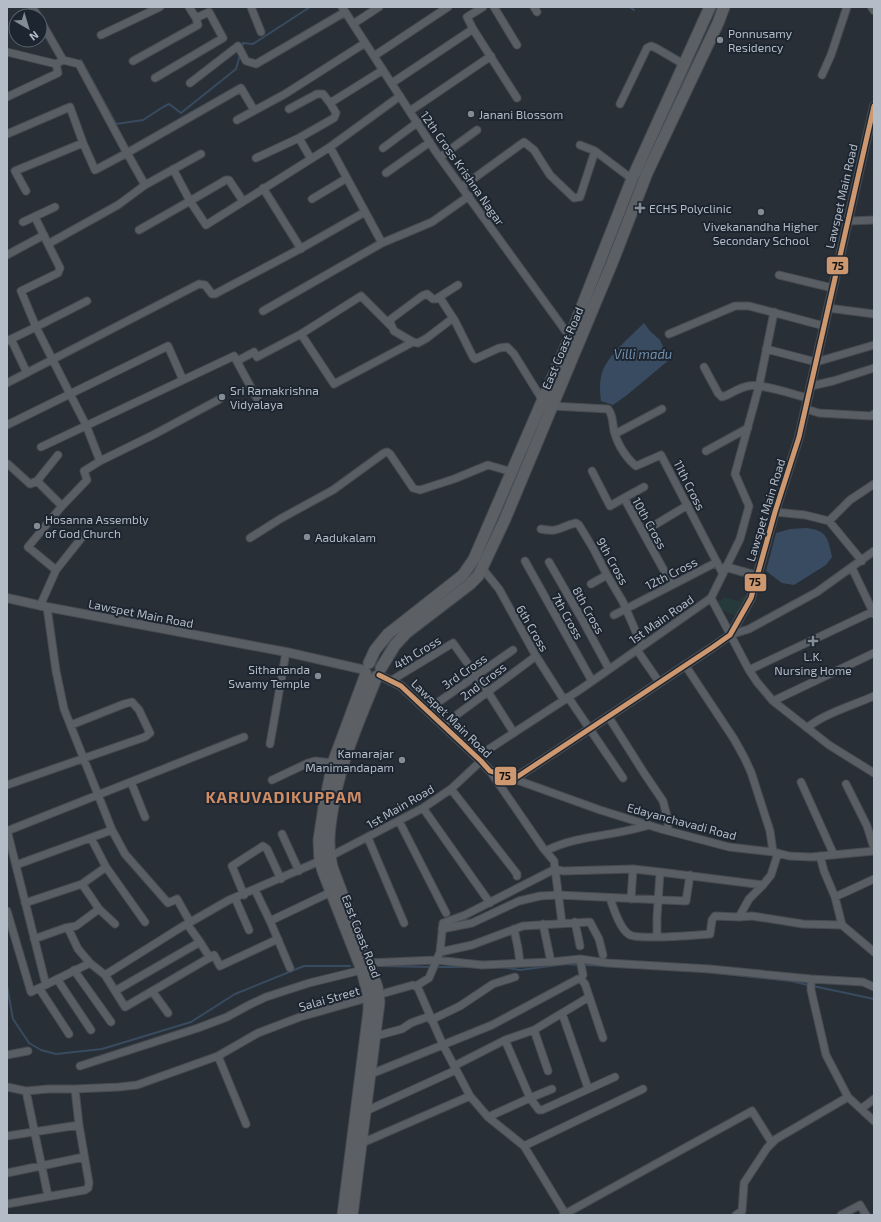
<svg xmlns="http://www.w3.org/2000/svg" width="881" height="1222" font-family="'Exo 2',sans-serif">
<rect width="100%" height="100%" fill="#292f36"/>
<path fill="#26393b" d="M745,595H747L737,617L716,607V603L725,597L738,601Z"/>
<path fill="#384b60" d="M644,323L650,331L660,340L669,360L627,395L613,405L601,401C600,393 599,382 602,373C607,356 631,336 644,323Z
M806,528C827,530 828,538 832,557L826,565L794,585L782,583L766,571L776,533L790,529Z"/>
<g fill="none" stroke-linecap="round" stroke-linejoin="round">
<path stroke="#384b60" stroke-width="2" d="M630,7L634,10
M242,49L243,43L253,44L310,7
M81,60L116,124L143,120L163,107L169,104L181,113L236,69L240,55
M584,965L607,966
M378,966L432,967
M436,967H466
M502,967L520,970L566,964L579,965
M706,972L791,981L808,985
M7,986L13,1019L29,1043L41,1050L56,1054L102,1049L191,1022L235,994L304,966H350
M813,986L874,999"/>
<defs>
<path id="minor" d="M32,7L38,16
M251,7L261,32
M342,7L436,152L570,337
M483,7L467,17L473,29L517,98
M494,7L517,45
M534,7L537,12
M353,24L379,7
M101,35L160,7
M7,52L56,64
M374,56L448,7
M63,60L79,64L127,153L241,88L254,110
M133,61L198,25L196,18
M822,75L831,55L847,7
M155,78L223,38L209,12L196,18L189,7
M190,83L238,46L246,61L256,64L345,12
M392,83L473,29
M7,97L58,73L56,64L63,60L40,20
M620,104L647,48L651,46L656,48L685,65
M289,109L317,94H323L330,103
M410,111L491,56
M237,120L285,94L365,43
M7,134L70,107L83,143L95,170L127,153L145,185L118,205L48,244L35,217
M299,138L311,159
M580,145L595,151L632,179
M330,147L382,243
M383,148L418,122
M440,157L477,130
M256,158L299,138L334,118L336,113L330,103L383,70
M386,173L430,142
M145,185L201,154
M462,187L524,142L534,150L550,175L574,198L580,197L595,151
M263,188L301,249
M26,191L15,171L83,143
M312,199L347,178
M243,201L229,180H226L190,201L206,225L330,147L400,96
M848,221L874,220
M23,222L55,207
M139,230L190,201L173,169
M7,255L44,235
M779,275L833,288
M440,298L455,321L473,357L475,359L499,348L507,347L514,354L543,401
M828,308L874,314
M263,311L382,243L432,222L469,196
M453,318L427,338L418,343L413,342L394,331L390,322L391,319L422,296L427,294L433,299H436L458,285
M301,334L334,384L413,342
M669,334L735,306H749L824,326
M11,339L27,373
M7,341L36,327L21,291L58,273L60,268L48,244
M766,349L816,362L874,345
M237,361L254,352L257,357L301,334L361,296L391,326
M704,367L718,393L722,397C731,394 738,388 748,386C761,383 794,395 808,398
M183,380L168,346L70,394L86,425L100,461L153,435L220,399
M7,383L199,284L205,285L212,294H215L298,250L365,212
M811,386L833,381L874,368
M552,406L608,409C614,416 612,426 615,434C618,445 627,459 636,466L661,455L723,574
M806,409L819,413L871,416L874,414
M7,425L70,394L36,327L87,301
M615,434L662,409
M41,447L234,356L260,404
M706,451L748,428
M8,464L30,484L37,481L62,506L87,480L84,471L100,461
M592,471L610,506L624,498L672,585
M37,481L58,455
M624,498L644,487
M775,512L805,515L829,521L862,561
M829,521L850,500L874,484
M541,529C561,533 560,526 576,523L579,525L593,548L607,575L623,602L642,646
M643,532L688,505
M250,538L280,519L333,490L384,453L387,452L390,454L413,488L420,490L454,479L488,465L512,472
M525,561L592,681
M549,562L583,621L609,669
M482,568L499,589L536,656L564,700
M852,568L874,614
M56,570L28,547L62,506
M591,584L607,575
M711,598L749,670L757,682L773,701L829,745L874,773
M40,606L56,570L83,536
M47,607L56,671L64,709L112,830L125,854L168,903L177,899L190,922
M614,615L717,562
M730,635L749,629L817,592L874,551
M637,650L659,682
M685,665L734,739L744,757L751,772L770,831L773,852
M749,670L874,611
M392,680L453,643L488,692L514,733
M568,697L623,778
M773,701L874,653
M427,710L513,650
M608,716L644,773L663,801L668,820V830
M443,725L536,656
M807,728C823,714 854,705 874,696
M270,744L286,652
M490,771L543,848L554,861L562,923
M514,779L600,810L661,829L729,847L773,852L789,856L811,857L874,851
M272,780L308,763L315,761L333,763
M131,782L145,817
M801,782L834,855
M846,784L867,826L874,848
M7,785L145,737L150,733L139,710L132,702L124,704L71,725
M451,789L517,874V876
M423,808L490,903
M399,821L446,913
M7,830L46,985
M7,831L244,737
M282,834L299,871
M91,838L106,867
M368,838L404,923
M546,851C575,835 617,836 649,825
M820,856L824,871L835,897L842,925L874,952
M16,865L112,830
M82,884L106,867L145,922
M255,890L270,921L331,892
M244,895L232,866L263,846L267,849L281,879
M835,897L874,879
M235,898L249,930
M610,898C613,907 620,930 630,935C639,940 696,935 710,934L712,920L715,916L739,917L752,916L803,924L842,925
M631,899L633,869
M25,903L82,884L99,909L76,926L65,928L34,939
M99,909L115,924
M7,911L31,992L90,963L105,975L180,928L229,900L329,857L423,808L451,789L481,761L486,751L581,689L711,598L740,539L749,506L735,474L759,386L774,312
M739,917L749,899L763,885L771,875L778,853
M270,921L290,968
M575,922L580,946
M543,924L551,962
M68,928L78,949L90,963
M442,929L472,923L519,901L540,896L558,895L686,901L690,875
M514,929L518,948L520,963
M657,937V917L660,872
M200,942L210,958
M440,952L472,945L523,926L590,922L599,939L603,955
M580,959L583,975L581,979
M368,963L436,960L482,965L551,962L580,959L607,963L710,969L811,979L863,982L874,987
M74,970L111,1022
M105,975L115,991L200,942L187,924
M57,979L91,1030
M811,979V990L826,1055L848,1097
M416,986L429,978L440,952L443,923L465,915L555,869L563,871L633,869L660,872L763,885
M39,988L69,1034
M115,991L125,1007L214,955L220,966L278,939
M152,991L168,1013
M562,1013L588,1088
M431,1020L460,1006L493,984L515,977
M534,1030L589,997
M376,1036L402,1029L411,1023L430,1016
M505,1040L530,1098L539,1110H542L615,1077
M7,1055L28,1051
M218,1056L246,1124
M80,1066L198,1028L227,1017L249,1005L266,997L309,983L362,970
M454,1066L505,1040L534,1030L548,1071
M371,1074L492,1025L578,979H581L585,984L603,1038
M7,1087L26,1091L48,1089H75L119,1087L137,1085L218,1056L258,1033L300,1017L413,985L418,988L443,1045L470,1096L488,1117L524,1146L566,1215
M26,1091L48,1196
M861,1109L874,1099
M366,1111L456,1070
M488,1117L530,1098L552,1089
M7,1136L79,1125
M362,1143L470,1096
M524,1146L643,1089
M7,1173L84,1157
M7,1204L85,1190L88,1188L89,1183L79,1125L75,1089
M563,1215L752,1111L772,1143
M736,1215L742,1211L744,1183L767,1148L776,1139L848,1097L874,1121
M841,1215L860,1205L866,1215"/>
<path id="tertiary" d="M872,7L874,10
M726,567L758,576
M7,598L47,607L286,652L365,670
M379,675L401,686L481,761L490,771L514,779L713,647L730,635L751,598L775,512L799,437L874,106"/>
<path id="trunk" d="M369,663L375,650L388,634L463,575L474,559L570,337L632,179L710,7
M381,668L395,645L406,633L470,584L478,576L482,568L505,519L612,263L647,173L718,23L724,7
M343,1215L369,1011V997L362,970L323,871L320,861L319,840L324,807L333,763L366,674
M352,1215L379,1002L377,987L332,867C327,848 329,830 332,812C339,764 359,721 377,676"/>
</defs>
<use href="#minor" stroke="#474b51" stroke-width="9"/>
<use href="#tertiary" stroke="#474b51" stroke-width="10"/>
<use href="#trunk" stroke="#464b51" stroke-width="13"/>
<use href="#minor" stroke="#595e64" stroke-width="7"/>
<use href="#tertiary" stroke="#595e64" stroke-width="8"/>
<use href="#trunk" stroke="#5c6065" stroke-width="11"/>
<defs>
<path id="bus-1" d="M379,675L401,686L481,761L490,771L514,779L713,647L730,635L751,598L775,512L799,437L874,106"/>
</defs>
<use href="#bus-1" stroke="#1d2630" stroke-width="8"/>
<use href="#bus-1" stroke="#cd976f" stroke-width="5"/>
</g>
<g fill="#838b94" stroke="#1d2630" stroke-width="1.5">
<circle cx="720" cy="40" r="4"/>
<circle cx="471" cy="114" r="4"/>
<path d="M638 202h4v4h4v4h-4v4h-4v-4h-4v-4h4z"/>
<circle cx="761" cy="212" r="4"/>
<circle cx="222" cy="397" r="4"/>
<circle cx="37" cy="526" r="4"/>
<circle cx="307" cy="537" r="4"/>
<path d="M811 635h4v4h4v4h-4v4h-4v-4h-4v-4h4z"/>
<circle cx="318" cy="676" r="4"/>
<circle cx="402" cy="760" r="4"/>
</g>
<g text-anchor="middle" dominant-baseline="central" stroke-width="4" stroke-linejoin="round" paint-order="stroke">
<g font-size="12" fill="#b3bcc7" stroke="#1d2630" text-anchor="start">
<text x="728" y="33">Ponnusamy<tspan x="728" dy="14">Residency</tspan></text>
<text x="479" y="114">Janani Blossom</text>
<text x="649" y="208">ECHS Polyclinic</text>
<text x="761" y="226" text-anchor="middle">Vivekanandha Higher<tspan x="761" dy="14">Secondary School</tspan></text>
<text x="230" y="390">Sri Ramakrishna<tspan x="230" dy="14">Vidyalaya</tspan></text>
<text x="45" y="519">Hosanna Assembly<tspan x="45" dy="14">of God Church</tspan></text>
<text x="315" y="537">Aadukalam</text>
<text x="813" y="656" text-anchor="middle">L.K.<tspan x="813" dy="14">Nursing Home</tspan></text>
<text x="310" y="669" text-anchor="end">Sithananda<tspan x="310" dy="14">Swamy Temple</tspan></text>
<text x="394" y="753" text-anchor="end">Kamarajar<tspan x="394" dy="14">Manimandapam</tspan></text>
</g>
<g font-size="12" fill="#b3bcc7" stroke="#1d2630">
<text transform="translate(463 168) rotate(55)">12th Cross Krishna Nagar</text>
<text transform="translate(841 196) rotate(-77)">Lawspet Main Road</text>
<text transform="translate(562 348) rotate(-67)">East Coast Road</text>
<text transform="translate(690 485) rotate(63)">11th Cross</text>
<text transform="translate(765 510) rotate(-73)">Lawspet Main Road</text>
<text transform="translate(650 523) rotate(61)">10th Cross</text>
<text transform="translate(613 561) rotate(61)">9th Cross</text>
<text transform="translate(671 573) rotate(-27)">12th Cross</text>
<text transform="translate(589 610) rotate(61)">8th Cross</text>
<text transform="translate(141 613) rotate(11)">Lawspet Main Road</text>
<text transform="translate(568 616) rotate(61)">7th Cross</text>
<text transform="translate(661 619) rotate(-35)">1st Main Road</text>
<text transform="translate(533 628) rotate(60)">6th Cross</text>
<text transform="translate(417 652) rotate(-31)">4th Cross</text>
<text transform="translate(464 671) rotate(-35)">3rd Cross</text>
<text transform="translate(483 681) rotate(-37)">2nd Cross</text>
<text transform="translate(452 718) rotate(44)">Lawspet Main Road</text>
<text transform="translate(400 806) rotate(-30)">1st Main Road</text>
<text transform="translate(682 821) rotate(15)">Edayanchavadi Road</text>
<text transform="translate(362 936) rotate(69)">East Coast Road</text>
<text transform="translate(329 998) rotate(-16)">Salai Street</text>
</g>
<g font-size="13" font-style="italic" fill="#748faa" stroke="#1d2630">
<text x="643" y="354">Villi madu</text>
</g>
<g font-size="16" font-weight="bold" letter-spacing="1" fill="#d08c65" stroke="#1d2630">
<text x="284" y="796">KARUVADIKUPPAM</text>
</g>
</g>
<g stroke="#1d2630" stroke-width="1.5">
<rect x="826" y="256" width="23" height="19" rx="4" fill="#cd976f"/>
<rect x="744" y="573" width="23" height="19" rx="4" fill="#cd976f"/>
<rect x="494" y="766" width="23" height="20" rx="4" fill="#cd976f"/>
</g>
<g font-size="11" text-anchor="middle" font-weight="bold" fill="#111">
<text x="838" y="270">75</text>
<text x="755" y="586">75</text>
<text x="505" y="780">75</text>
</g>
<rect width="881" height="1222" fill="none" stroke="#b3bcc7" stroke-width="16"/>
<g transform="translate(28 28) rotate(142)"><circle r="19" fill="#1d2630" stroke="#59626c"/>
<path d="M0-3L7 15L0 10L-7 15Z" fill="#838b94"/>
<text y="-6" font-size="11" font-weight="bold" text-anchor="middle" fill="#b3bcc7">N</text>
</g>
</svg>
